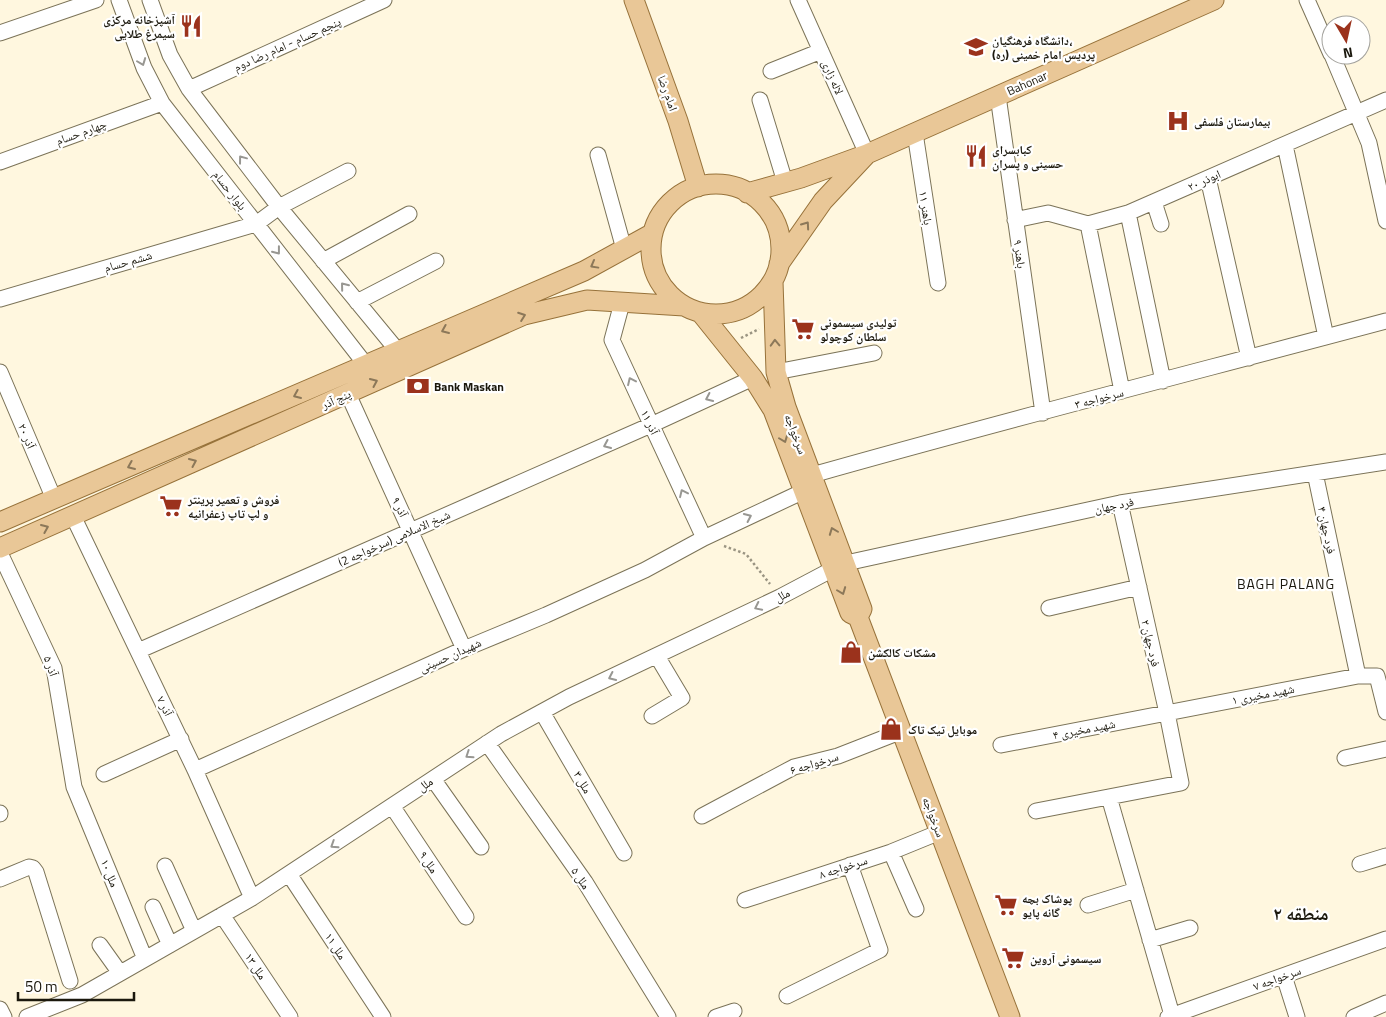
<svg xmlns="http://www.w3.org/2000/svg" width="1386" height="1017" font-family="'Titillium Web','Noto Naskh Arabic',sans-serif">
<rect width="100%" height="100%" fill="#fff7df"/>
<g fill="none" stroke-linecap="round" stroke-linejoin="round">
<defs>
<path id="minor" d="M119,0L144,68L162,103L366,365
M150,0L170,55L189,89L279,207L397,350
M798,0L867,154
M1307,0L1331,54
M0,33L96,0
M1332,55L1369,143L1386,221
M771,71L821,51
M189,89L384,0
M998,96L1043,413
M760,100L785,182
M915,133L938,283
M1285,145L1326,337
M598,155L624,249
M0,162L162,103
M1208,178L1249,358
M1154,202L1161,224
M1128,213L1163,381
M1015,220L1048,213L1088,224L1128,213L1386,100
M1088,224L1122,391
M323,261L409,214
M0,299L256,224L279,207L348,171
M357,302L436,261
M622,303L612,340L704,538
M0,372L54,499
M776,372L874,353
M348,394L464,649
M1315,473L1358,676
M812,475C1002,421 1195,372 1386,321
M73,516L195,770L252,898
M0,553L54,668L74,787L145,959
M846,563L1120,503L1386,462
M1049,608L1139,587
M138,651L651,425L753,378
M542,712L624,853
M652,716L682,698L657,656
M487,743L585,882L668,1017
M1001,745L1358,676H1377L1386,712
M1345,758L1386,749
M195,770L464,649L546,615L645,570L704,538L804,491
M104,774L181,739
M433,779L481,847
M1109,797L1172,1015
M392,806L466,917
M1036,811L1181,783L1167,713L1120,503
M0,814V813
M702,816L794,767L838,756L902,731
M891,852L916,909
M1360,864L1386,856
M165,866L194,931
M289,874L383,1017
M0,879L29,867L33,868L36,872L70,981
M745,900L891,852L940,832
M1088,905L1136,890
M153,907L170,945
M222,915L290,1017
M1150,940L1190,928
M100,945L120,973
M1284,976L1297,1017
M787,996L880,950L850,865
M0,1009L4,1017
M27,1017L82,995L252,898L501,734L569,697L780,597L833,569
M716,1017L734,1011
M1168,1017L1386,939
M1354,1017L1386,1003"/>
<path id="major" d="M634,0L678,121L698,187
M867,154L1214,0
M651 249a65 65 0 1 1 130 0a65 65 0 1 1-130 0Z
M747,193L801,178L867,154L823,201L779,264
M700,312L753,378L773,410L850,613L858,617L862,609L786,407L776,372L773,281
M0,522L584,271L653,233
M0,548L524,315L587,300L684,306
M858,617L1010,1017"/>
</defs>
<use href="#minor" stroke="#7b7358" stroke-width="17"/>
<use href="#major" stroke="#97723a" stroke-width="21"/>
<path stroke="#9b9583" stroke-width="2.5" stroke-dasharray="2.5 2.5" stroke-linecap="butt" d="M741,338L759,329
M724,546L746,554L770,584"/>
<use href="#minor" stroke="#fff" stroke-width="15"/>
<use href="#major" stroke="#e9c797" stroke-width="19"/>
</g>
<defs><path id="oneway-chevron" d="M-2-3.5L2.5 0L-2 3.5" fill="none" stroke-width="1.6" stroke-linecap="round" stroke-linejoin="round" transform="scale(1.25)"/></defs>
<g stroke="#989792">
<use href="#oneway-chevron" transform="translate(142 62) rotate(69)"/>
<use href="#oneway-chevron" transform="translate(242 159) rotate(-127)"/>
<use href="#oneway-chevron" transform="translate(277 251) rotate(52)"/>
<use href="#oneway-chevron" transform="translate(344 286) rotate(-129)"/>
<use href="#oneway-chevron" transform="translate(631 381) rotate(-115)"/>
<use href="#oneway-chevron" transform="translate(709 398) rotate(155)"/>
<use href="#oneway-chevron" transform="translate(607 445) rotate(156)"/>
<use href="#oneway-chevron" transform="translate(683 493) rotate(-115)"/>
<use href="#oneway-chevron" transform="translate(748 517) rotate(-25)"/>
<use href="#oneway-chevron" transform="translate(758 607) rotate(154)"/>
<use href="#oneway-chevron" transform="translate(612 677) rotate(155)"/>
<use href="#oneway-chevron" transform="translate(469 755) rotate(146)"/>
<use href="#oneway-chevron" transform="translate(334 845) rotate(147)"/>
</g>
<g stroke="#8c7859">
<use href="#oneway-chevron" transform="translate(806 225) rotate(-55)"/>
<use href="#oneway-chevron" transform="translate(594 265) rotate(151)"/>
<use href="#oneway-chevron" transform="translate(522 316) rotate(-20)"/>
<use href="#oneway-chevron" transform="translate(445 330) rotate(157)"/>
<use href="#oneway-chevron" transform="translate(775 343) rotate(-92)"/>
<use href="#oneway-chevron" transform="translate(374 382) rotate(-24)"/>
<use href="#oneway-chevron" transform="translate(297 395) rotate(157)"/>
<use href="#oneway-chevron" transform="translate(784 439) rotate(69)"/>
<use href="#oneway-chevron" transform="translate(193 462) rotate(-24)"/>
<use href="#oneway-chevron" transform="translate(131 466) rotate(157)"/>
<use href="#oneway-chevron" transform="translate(45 528) rotate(-23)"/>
<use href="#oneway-chevron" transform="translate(833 531) rotate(-111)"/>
<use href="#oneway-chevron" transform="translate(842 591) rotate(69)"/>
</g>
<defs>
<symbol id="restaurant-bare" viewBox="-9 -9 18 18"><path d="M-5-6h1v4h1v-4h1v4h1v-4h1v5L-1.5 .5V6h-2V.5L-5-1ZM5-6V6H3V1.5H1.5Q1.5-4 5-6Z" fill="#9b321c" stroke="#fff" stroke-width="2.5" paint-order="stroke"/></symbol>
<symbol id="university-bare" viewBox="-9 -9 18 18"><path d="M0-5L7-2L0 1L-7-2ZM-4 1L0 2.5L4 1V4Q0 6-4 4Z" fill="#9b321c" stroke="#fff" stroke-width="2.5" paint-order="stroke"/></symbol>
<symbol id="hospital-bare" viewBox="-9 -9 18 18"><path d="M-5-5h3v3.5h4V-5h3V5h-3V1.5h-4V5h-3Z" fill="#9b321c" stroke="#fff" stroke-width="2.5" paint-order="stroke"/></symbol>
<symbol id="supermarket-bare" viewBox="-9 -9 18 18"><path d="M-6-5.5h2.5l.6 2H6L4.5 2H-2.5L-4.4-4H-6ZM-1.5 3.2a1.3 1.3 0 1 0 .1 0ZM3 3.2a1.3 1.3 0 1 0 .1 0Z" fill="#9b321c" stroke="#fff" stroke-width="2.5" paint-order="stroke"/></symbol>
<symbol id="bank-bare" viewBox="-9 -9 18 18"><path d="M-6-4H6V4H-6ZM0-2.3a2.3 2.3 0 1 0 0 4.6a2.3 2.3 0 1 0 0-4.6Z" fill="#9b321c" stroke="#fff" stroke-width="2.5" paint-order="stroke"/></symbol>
<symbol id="shop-bare" viewBox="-9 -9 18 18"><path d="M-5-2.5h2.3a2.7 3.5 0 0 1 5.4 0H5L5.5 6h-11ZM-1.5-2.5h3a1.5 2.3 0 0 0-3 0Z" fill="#9b321c" stroke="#fff" stroke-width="2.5" paint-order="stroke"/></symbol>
</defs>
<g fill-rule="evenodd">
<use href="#restaurant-bare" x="175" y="10" width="32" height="32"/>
<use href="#university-bare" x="960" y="31" width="32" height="32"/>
<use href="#hospital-bare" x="1162" y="105" width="32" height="32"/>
<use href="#restaurant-bare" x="960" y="140" width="32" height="32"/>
<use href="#supermarket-bare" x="787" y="313" width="32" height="32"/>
<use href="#bank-bare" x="402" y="370" width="32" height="32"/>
<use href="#supermarket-bare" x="155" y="490" width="32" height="32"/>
<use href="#shop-bare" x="835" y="636" width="32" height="32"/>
<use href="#shop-bare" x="875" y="713" width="32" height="32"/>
<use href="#supermarket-bare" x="990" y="889" width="32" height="32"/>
<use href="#supermarket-bare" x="997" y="942" width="32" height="32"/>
</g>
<g text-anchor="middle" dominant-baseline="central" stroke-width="4.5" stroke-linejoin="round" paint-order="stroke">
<g font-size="12" font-weight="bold" fill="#1b180d" stroke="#fff" text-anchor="start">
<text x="175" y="19" text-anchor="end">آشپزخانه مرکزی<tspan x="175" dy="14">سیمرغ طلایی</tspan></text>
<text x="992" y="40">دانشگاه فرهنگیان،<tspan x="992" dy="14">پردیس امام خمینی (ره)</tspan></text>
<text x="1194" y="121">بیمارستان فلسفی</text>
<text x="992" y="149">کبابسرای<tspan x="992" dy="14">حسینی و پسران</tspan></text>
<text x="820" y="322">تولیدی سیسمونی<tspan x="820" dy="14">سلطان کوچولو</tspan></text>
<text x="434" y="386">Bank Maskan</text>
<text x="188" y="499">فروش و تعمیر پرینتر<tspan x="188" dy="14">و لپ تاپ زعفرانیه</tspan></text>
<text x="868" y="652">مشکات کالکشن</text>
<text x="908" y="729">موبایل تیک تاک</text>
<text x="1022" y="898">پوشاک بچه<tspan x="1022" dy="14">گانه پایو</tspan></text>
<text x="1030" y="958">سیسمونی آروین</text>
</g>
<g font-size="12" fill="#1b180d" stroke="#fff">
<text transform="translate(287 44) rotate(-24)">پنجم حسام - امام رضا دوم</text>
<text transform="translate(833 77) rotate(66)">لاله زاری</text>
<text transform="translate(1027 83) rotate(-24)">Bahonar</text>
<text transform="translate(668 93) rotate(70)">امام رضا</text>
<text transform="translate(81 132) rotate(-20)">چهارم حسام</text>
<text transform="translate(1204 180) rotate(-24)">ابوذر ۲۰</text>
<text transform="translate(230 190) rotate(52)">بلوار حسام</text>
<text transform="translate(926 208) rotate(81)">باهنر ۱۱</text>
<text transform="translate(1020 254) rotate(82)">۹ باهنر</text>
<text transform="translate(128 261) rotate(-16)">ششم حسام</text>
<text transform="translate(1099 398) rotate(-15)">سرخواجه ۳</text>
<text transform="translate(336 399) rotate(-24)">پنج آذر</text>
<text transform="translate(650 422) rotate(65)">آذر ۱۱</text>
<text transform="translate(796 434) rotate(69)">سرخواجه</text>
<text transform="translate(27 436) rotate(67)">۲۰ آذر</text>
<text transform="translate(1114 505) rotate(-11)">فرد جهان</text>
<text transform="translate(400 507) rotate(65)">۹ آذر</text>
<text transform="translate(1327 530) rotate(78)">۴ فرد جهان</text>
<text transform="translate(394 538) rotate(-24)">شیخ الاسلامی (سرخواجه 2)</text>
<text transform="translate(782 595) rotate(-27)">ملل</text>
<text transform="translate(1151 643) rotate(77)">۲ فرد جهان</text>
<text transform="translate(450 655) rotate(-24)">شهیدان حسینی</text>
<text transform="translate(51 666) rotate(71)">آذر ۵</text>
<text transform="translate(1263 694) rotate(-11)">شهید مخیری ۱</text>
<text transform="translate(165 706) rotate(64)">آذر ۷</text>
<text transform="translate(1084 729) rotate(-11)">۴ شهید مخیری</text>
<text transform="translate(814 763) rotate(-17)">سرخواجه ۶</text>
<text transform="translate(583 782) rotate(60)">ملل ۳</text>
<text transform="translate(425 784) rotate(-33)">ملل</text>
<text transform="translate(934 817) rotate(69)">سرخواجه</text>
<text transform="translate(429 862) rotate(56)">ملل ۹</text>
<text transform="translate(843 867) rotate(-18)">۸ سرخواجه</text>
<text transform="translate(110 873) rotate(68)">۱۰ ملل</text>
<text transform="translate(581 878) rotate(56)">ملل ۵</text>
<text transform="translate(336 946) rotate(57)">۱۱ ملل</text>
<text transform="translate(256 966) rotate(56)">ملل ۱۳</text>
<text transform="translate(1277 978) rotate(-20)">سرخواجه ۷</text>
</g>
<g font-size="14" letter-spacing="1" fill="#1b180d" stroke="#fff">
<text x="1286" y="583">BAGH PALANG</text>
</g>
<g font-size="18" font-weight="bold" fill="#1b180d" stroke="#fff">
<text x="1301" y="913">منطقه ۲</text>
</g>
</g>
<g transform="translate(1346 40) rotate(171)"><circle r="24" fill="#ffffff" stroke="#a4a39e"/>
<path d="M0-4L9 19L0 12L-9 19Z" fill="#9b321c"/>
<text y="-8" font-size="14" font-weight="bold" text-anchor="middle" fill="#1b180d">N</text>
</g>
<path d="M18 992v8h116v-8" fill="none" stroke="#1b180d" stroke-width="2.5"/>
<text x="25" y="992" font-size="15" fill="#1b180d" stroke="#ffffff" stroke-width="4" paint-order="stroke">50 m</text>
</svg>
